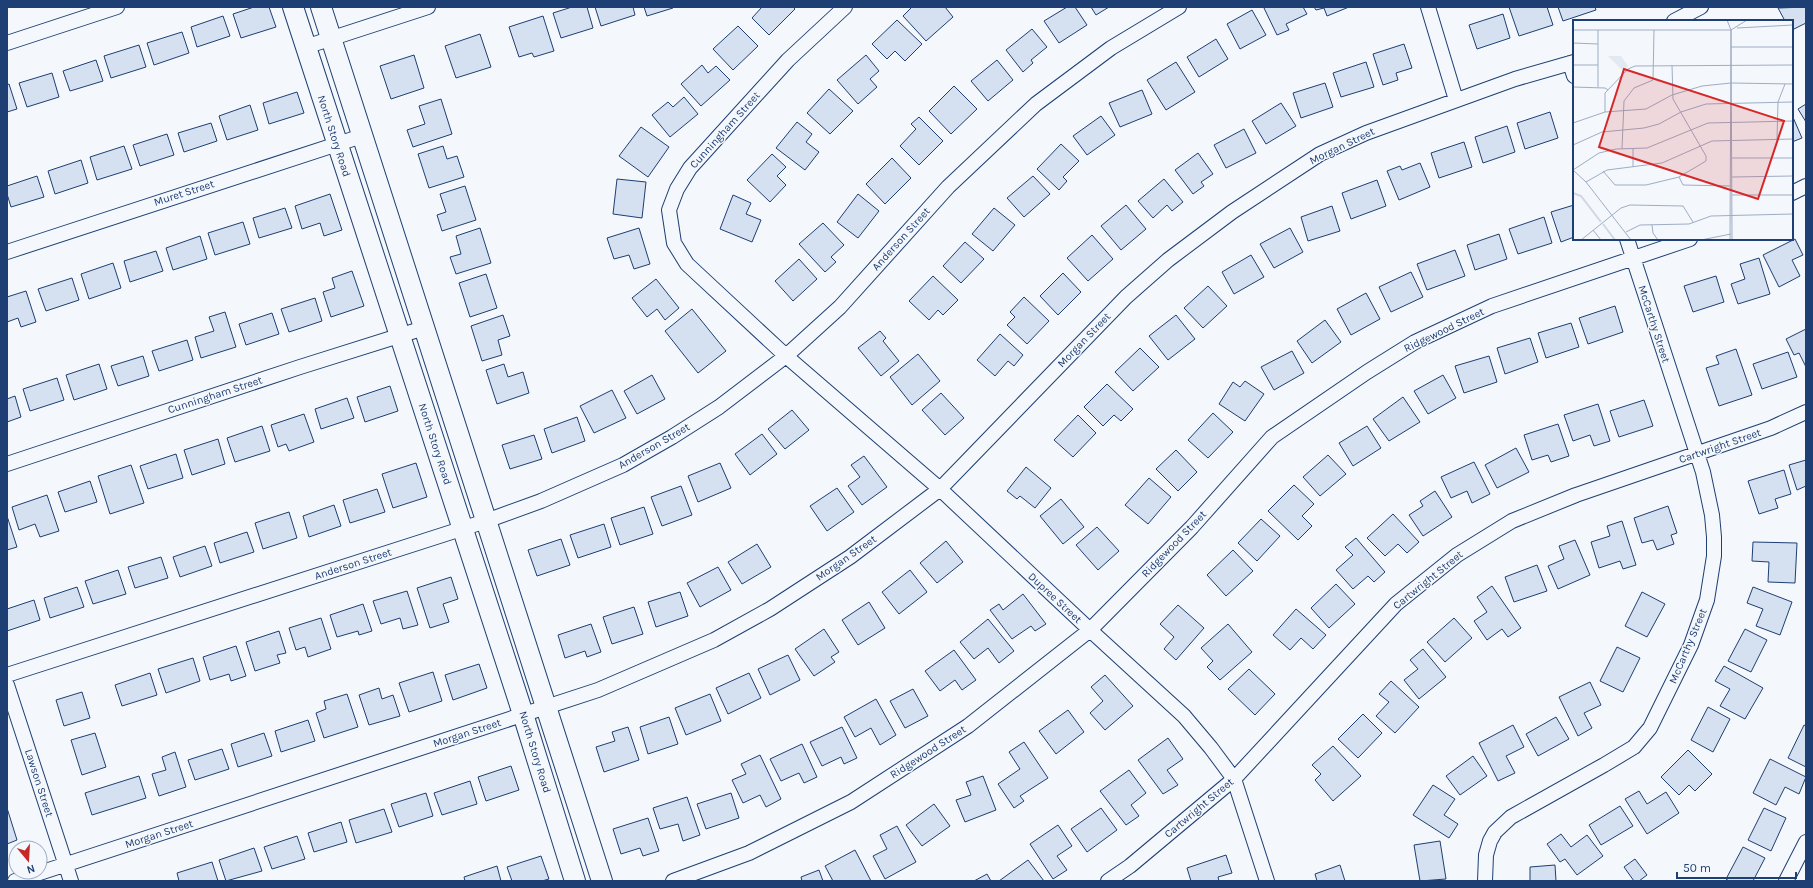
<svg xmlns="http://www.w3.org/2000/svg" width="1813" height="888" font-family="Karla,sans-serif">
<rect width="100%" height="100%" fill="#f4f7fb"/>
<path fill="#d5e0f0" stroke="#1d3f73" d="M254,7H269L276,27L241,38L233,14Z
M572,7H587L593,28L561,38L553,13Z
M595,7H633L635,15L601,26Z
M644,7H673V8L647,16Z
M762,7H793L795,9L769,35L752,18Z
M912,7H945L953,17L926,41L903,16Z
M1067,7H1075L1087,25L1059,43L1044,21Z
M1091,7H1109L1096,15Z
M1266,7H1303L1307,14L1286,24L1289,30L1277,35L1264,8Z
M1314,7H1349L1327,16L1324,8L1316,10Z
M1509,7H1547L1553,25L1519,36Z
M1558,7H1595L1596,10L1563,21Z
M1806,7V23L1792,30V21H1785L1778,8Z
M1252,10L1266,35L1240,49L1227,24Z
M1503,14L1510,38L1477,49L1469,25Z
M223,16L230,36L197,47L191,27Z
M543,16L554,51L534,57L532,53L519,57L509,27Z
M897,20L922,44L905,61L895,51L887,59L872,44Z
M738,26L758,46L733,70L713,49Z
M1032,29L1047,47L1031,60L1033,63L1023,72L1006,50Z
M182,32L189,53L154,65L147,43Z
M480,34L491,67L456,78L445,46Z
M1216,39L1228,59L1199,77L1187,57Z
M1404,44L1412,68L1396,73L1398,80L1383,85L1373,54Z
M139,45L146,67L111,78L104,56Z
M414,55L424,88L391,99L380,66Z
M866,55L879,71L870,79L877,87L858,104L837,80Z
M96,60L103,81L70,91L63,71Z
M997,60L1013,80L988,101L971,81Z
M1176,62L1195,92L1166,110L1147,80Z
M1366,62L1374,87L1341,97L1333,73Z
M702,65L708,73L716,66L730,80L701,106L681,84Z
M52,73L59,97L27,107L19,83Z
M1325,83L1333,107L1301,118L1293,93Z
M9,84L17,109L7,112V85Z
M954,86L977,109L951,134L929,111Z
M829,89L853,111L830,134L807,113Z
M1142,90L1152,114L1120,127L1109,103Z
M297,92L304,113L269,124L263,103Z
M684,97L698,114L670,137L652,115L668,102L673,107Z
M441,99L452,134L413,147L407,130L425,124L419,106Z
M1281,103L1296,126L1266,144L1252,121Z
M1806,104V122L1798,109Z
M250,105L258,130L227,140L219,116Z
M1550,112L1558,138L1525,149L1517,123Z
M1792,115L1802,138L1792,142Z
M1101,116L1115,135L1087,155L1073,136Z
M919,117L943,141L919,165L900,146L916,129L911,124Z
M797,122L812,134L806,142L819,152L805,170L776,148Z
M211,123L217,141L184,152L178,133Z
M1507,126L1515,152L1483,163L1475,137Z
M641,127L669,147L648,177L619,156Z
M1244,129L1256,153L1226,168L1214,145Z
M167,134L174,155L140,166L133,145Z
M1464,142L1472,167L1439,178L1431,153Z
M1061,144L1079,161L1063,177L1067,181L1059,190L1037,169Z
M124,146L132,169L97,180L90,157Z
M443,146L447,159L457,156L464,177L429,188L418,154Z
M1198,153L1213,174L1201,182L1204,186L1193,194L1175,170Z
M772,154L786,167L777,176L786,185L770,202L747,180Z
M892,158L911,178L885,204L866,184Z
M81,160L88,183L55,194L48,171Z
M1420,163L1430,187L1399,200L1387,171L1400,166L1402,170Z
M37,176L44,197L11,207L7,194V186Z
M1033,176L1050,194L1024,217L1007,198Z
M617,179L646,182L642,218L613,214Z
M1164,179L1183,202L1172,211L1167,205L1153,218L1138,201Z
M1377,180L1386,206L1351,219L1342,193Z
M465,186L476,220L442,231L437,215L446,212L440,194Z
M330,194L342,230L324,236L320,223L302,229L295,206Z
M858,194L879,211L858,238L837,222Z
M733,195L751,203L746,214L761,220L752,242L720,229Z
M1126,205L1146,229L1121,250L1101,226Z
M1574,205V237L1561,242L1551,212Z
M1332,206L1340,231L1308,241L1301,217Z
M285,208L292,228L259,238L253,218Z
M994,208L1015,225L993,251L972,234Z
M1544,217L1552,243L1518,254L1509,229Z
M243,222L250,244L215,255L208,233Z
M823,223L844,245L831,257L836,262L825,272L799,244Z
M480,228L491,263L456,274L450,257L461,254L456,236Z
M639,228L650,264L634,269L629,255L614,259L607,238Z
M1290,228L1303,252L1274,268L1260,244Z
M1499,234L1507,259L1475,270L1467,245Z
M1092,235L1113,259L1088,281L1067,258Z
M200,236L207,259L173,270L166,248Z
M1795,239L1803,255L1792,260L1800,276L1779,287L1763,255Z
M965,242L984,259L961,283L943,266Z
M1455,250L1465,276L1427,290L1417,264Z
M156,251L163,271L130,282L124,261Z
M1251,255L1264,277L1234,294L1222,272Z
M1759,258L1770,294L1738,304L1731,284L1745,279L1740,264Z
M799,259L817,279L793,301L775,281Z
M113,263L121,288L89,299L81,274Z
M352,271L364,306L331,317L323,292L335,288L332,278Z
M1411,272L1423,297L1391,312L1379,287Z
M1063,273L1081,292L1058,315L1040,296Z
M486,274L497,308L470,317L459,283Z
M933,276L958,300L943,315L938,310L929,320L909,301Z
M1716,276L1724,302L1693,312L1684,286Z
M72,278L79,300L46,311L38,289Z
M656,279L679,308L665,320L657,309L647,317L632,298Z
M1208,286L1227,306L1203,328L1184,308Z
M26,291L36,322L21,327L18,318L7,322V297Z
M1366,293L1380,319L1351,335L1337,309Z
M1024,297L1049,321L1027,344L1007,325L1015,317L1010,312Z
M315,298L322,321L289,332L281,309Z
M1615,306L1623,332L1588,344L1579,318Z
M692,309L726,351L698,373L665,331Z
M225,312L236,347L201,358L195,337L214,331L209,317Z
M272,313L279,334L246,345L239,324Z
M503,315L510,336L498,340L502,355L482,361L471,326Z
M1176,315L1195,339L1168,360L1149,336Z
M1325,320L1341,342L1312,363L1297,341Z
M1571,323L1579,347L1546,358L1538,333Z
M1806,329V367L1799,353L1794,355L1786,339Z
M880,331L886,338L883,341L899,361L881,376L858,348Z
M1000,334L1023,355L1014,366L1008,361L995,376L977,360Z
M1530,338L1538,362L1505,374L1497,348Z
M187,340L193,360L159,371L152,351Z
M1140,348L1159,367L1133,391L1115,372Z
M1736,349L1752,395L1719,406L1706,368L1719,364L1716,356Z
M1292,351L1304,373L1274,390L1261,367Z
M1788,352L1797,377L1762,389L1753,364Z
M918,354L940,381L912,405L890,377Z
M143,356L149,376L118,386L111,366Z
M1489,356L1497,382L1464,393L1455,366Z
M99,364L107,389L74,400L66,375Z
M504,364L508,377L523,372L529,393L497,404L486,370Z
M652,375L665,399L637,414L624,391Z
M1443,375L1456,398L1428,414L1414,391Z
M57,378L64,400L30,411L23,389Z
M1245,381L1264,394L1245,421L1219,404L1233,382L1240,387Z
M1107,384L1133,409L1121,421L1114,415L1103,426L1084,407Z
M390,386L398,411L365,422L357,397Z
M612,390L626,418L594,433L580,406Z
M941,393L964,418L945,435L922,410Z
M15,396L21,417L7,422V399Z
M1403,397L1420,422L1389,441L1373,419Z
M347,398L354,418L321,429L315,409Z
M1644,400L1653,426L1619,437L1610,411Z
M1598,404L1610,441L1594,446L1590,435L1573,441L1564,415Z
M792,410L809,430L785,449L768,429Z
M1213,413L1233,432L1208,458L1188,440Z
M304,414L314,442L289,451L286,444L278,447L271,425Z
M1078,415L1096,433L1073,457L1054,440Z
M577,417L585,441L552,453L544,429Z
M1558,424L1569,456L1551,462L1548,455L1532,460L1524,435Z
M262,426L270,451L235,462L227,438Z
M1367,426L1381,448L1353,466L1339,443Z
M762,434L777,454L750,475L735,454Z
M534,435L542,459L510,469L502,445Z
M218,439L225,464L192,475L184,450Z
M1516,448L1529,472L1497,488L1485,465Z
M1176,450L1197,472L1178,491L1156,469Z
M176,454L183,478L148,489L140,466Z
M1328,455L1346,474L1320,496L1303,477Z
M864,456L887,487L862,505L848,486L860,477L851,465Z
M1806,460V486L1797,490L1789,465Z
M1474,462L1490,494L1472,503L1467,491L1451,498L1441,477Z
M416,463L427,497L393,508L382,474Z
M720,463L731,488L698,502L688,476Z
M131,465L144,503L110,514L98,476Z
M1026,467L1051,488L1035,508L1020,496L1017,499L1007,491Z
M1784,470L1791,494L1775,499L1778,508L1759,514L1748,481Z
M1149,478L1171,497L1148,524L1125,505Z
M90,481L97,502L65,512L58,492Z
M1294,485L1314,504L1302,516L1312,526L1298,540L1268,511Z
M681,486L692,515L662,526L651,497Z
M837,488L854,512L827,531L810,506Z
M377,489L385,512L350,523L343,500Z
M1435,491L1452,517L1423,536L1409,515L1423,506L1420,501Z
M47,495L59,531L40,537L35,524L19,530L12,507Z
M1061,499L1084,527L1063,544L1040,516Z
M334,505L341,526L309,537L303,516Z
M1668,506L1677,533L1671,535L1674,544L1657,550L1653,540L1642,543L1634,518Z
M644,507L653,534L620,545L611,518Z
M289,512L297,538L263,549L255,523Z
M1393,514L1419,542L1407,553L1398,544L1385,556L1367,538Z
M7,516L17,547L7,550Z
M1261,519L1280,536L1257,561L1238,543Z
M1622,521L1636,565L1623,569L1620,561L1599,568L1591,542L1610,536L1607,526Z
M604,524L611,547L578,558L570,535Z
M1097,527L1119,551L1098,570L1076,545Z
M247,532L254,552L220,563L214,543Z
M1356,538L1385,572L1374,582L1368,576L1353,589L1336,570L1353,555L1345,547Z
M561,539L570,565L537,576L528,550Z
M1575,540L1590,575L1558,589L1548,566L1564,559L1559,546Z
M946,541L963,562L937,583L920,563Z
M1753,542L1797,543L1795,583L1768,582L1769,562L1752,561Z
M757,544L771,567L742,584L728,562Z
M205,546L212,566L180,577L173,557Z
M1233,550L1253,571L1226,596L1207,575Z
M161,557L168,578L135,588L128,567Z
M1537,565L1547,591L1514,602L1505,577Z
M718,567L731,590L700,607L687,583Z
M118,570L126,594L93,604L85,581Z
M910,570L927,592L899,614L882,592Z
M451,577L458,599L443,604L449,622L430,628L417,588Z
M1336,584L1355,604L1329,628L1311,608Z
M1492,586L1521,628L1508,637L1502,629L1487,640L1474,621L1487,612L1477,597Z
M77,587L84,607L50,618L44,598Z
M1753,587L1792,602L1780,635L1756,626L1763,609L1747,603Z
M407,591L418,625L403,629L400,618L381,624L373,601Z
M680,592L688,616L656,627L648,602Z
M1642,592L1665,604L1647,637L1625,626Z
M1023,594L1046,624L1035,631L1031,626L1012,639L990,610L999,604L1003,610Z
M34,600L40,620L7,631V609Z
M869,602L885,628L858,645L842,620Z
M363,604L372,631L359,635L358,631L337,637L330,615Z
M1178,605L1204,628L1176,660L1164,649L1174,637L1160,624Z
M634,607L643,634L612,644L603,617Z
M1296,609L1326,635L1313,649L1301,638L1290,650L1273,635Z
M321,618L331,649L308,657L305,647L296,650L289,628Z
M1454,618L1472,638L1445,662L1427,642Z
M988,619L1014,651L999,663L988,648L974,659L960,642Z
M591,624L601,652L587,657L585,651L565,658L558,635Z
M1228,624L1252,652L1220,680L1207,667L1213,661L1201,648Z
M824,629L839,652L831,657L835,662L814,676L795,649Z
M1745,629L1767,640L1751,672L1728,661Z
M279,631L286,653L277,655L280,663L255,671L246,642Z
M236,646L246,676L231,681L229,674L210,680L203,657Z
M1617,647L1640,658L1623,692L1600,681Z
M1423,649L1446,677L1419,699L1404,680L1418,669L1410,660Z
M954,650L976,680L962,690L955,680L940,691L925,671Z
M788,655L800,680L770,695L758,669Z
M193,658L200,681L166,693L158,669Z
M479,664L487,688L453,700L445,675Z
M1724,666L1763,688L1745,719L1720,706L1730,689L1715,681Z
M1249,669L1275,694L1255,715L1228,689Z
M433,672L442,701L409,712L399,683Z
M150,673L157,695L122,706L115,685Z
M749,673L761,698L728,714L716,688Z
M1105,675L1133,706L1105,730L1090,713L1103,701L1091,687Z
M1391,681L1419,707L1395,733L1376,716L1389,702L1379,694Z
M1590,682L1601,705L1584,713L1592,728L1578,736L1559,697Z
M379,688L382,699L393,695L400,716L369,725L359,695Z
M913,689L928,716L905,728L890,701Z
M82,692L90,718L64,726L56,700Z
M347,694L358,727L324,738L316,713L326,709L324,701Z
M710,694L721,721L686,735L675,708Z
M876,699L896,735L880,745L871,728L855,737L844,717Z
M1708,707L1730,719L1713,752L1691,740Z
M1068,710L1084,732L1056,754L1039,731Z
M1363,714L1382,733L1358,758L1338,739Z
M669,717L678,744L648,754L640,727Z
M1556,717L1569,739L1538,756L1526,734Z
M308,720L315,741L281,752L275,731Z
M1513,725L1524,747L1506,756L1515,773L1498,781L1479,743Z
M1804,725L1806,726V767L1788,758Z
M628,727L639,760L604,772L596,747L615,741L612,732Z
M842,727L857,758L844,764L841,757L822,766L810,742Z
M95,733L106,767L82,775L71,740Z
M264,733L272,756L238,767L231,744Z
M1168,738L1183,759L1167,770L1178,785L1163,794L1138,760Z
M1024,742L1048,778L1020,796L1024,801L1014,808L998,784L1020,769L1009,752Z
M802,744L817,777L804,783L799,773L781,781L770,759Z
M1333,746L1361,776L1333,801L1315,780L1321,774L1312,765Z
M222,749L229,769L195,780L188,760Z
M1688,750L1712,774L1695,791L1689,785L1679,795L1661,777Z
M175,752L186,787L159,796L152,774L166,770L162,757Z
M760,755L781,799L766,807L760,795L743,803L732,780L746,774L741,764Z
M1473,756L1487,776L1460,795L1446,776Z
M1770,759L1806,777L1799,794L1785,787L1776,805L1753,793Z
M511,766L519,790L486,801L478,777Z
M1129,770L1146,793L1131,805L1139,816L1126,825L1100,791Z
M139,776L146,798L92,815L85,793Z
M983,776L996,810L965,822L956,800L971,795L966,782Z
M470,781L477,804L442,815L434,793Z
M1433,785L1455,799L1444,815L1458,824L1449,838L1413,815Z
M1639,791L1647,804L1666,792L1679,813L1647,834L1625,799Z
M426,793L433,816L399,827L391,804Z
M731,793L739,818L706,829L697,804Z
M687,797L700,835L683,841L678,824L660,829L653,808Z
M934,804L950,826L922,846L906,825Z
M1620,806L1633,826L1601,845L1589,825Z
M7,808L17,840L7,844Z
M1101,808L1117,830L1087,852L1071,829Z
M1764,808L1786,818L1771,851L1748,840Z
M384,809L392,832L356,843L349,820Z
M648,818L659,851L643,856L640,848L621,854L613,829Z
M341,822L347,842L314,852L308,833Z
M1058,825L1072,846L1057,856L1067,870L1053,879L1030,844Z
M897,826L916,862L885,879L873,856L887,849L880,835Z
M1561,834L1571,847L1587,835L1603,856L1577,875L1565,859L1560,862L1547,844Z
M297,836L305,859L272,869L264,847Z
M1440,841L1446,879L1420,881L1414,845Z
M1743,847L1765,858L1753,881H1729L1726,879Z
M254,848L262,871L226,881L219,860Z
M855,850L871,881H833L825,866Z
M1226,855L1232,873L1218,877L1219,881H1191L1187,868Z
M541,856L549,879L542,881H512L507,867Z
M1635,859L1647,875L1639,881H1634L1624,867Z
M1028,860L1044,881H999Z
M212,862L218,881H179L177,873Z
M1340,865L1345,881H1317L1315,874Z
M1555,865L1556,881H1530V867Z
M497,866L501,881H465L464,877Z
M819,870L823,881H802L801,877Z
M987,874L991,881H974Z"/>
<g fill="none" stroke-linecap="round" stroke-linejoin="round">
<defs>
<path id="minor" d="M845,7L788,60L690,168L677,189L669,210L674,243L687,264L786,356L940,489L1090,630L1184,716L1211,748L1234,779L1267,881
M1428,7L1456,100
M1674,21L1701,7
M7,43L117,7
M305,47L428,7
M1570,63L1574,76
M1792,193L1806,186
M7,252L362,136
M7,464L300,367L424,328
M7,675L486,521L541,501L623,465L672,437L719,407L786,356L840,307L948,187L1036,104L1111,48L1179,7
M7,685L71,881
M15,881L598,690L714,640L770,609L850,557L940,489L1126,297L1168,260L1232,212L1320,154L1366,133L1515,79L1574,62
M673,881L749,853L851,802L968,726L1090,630L1192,527L1272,437L1367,372L1415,342L1492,306L1690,239
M1108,881L1130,866L1234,779L1396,604L1457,555L1512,521L1576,495L1771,428L1806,412
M1485,881L1486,855L1490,841L1495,832L1511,817L1604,765L1634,747L1650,728L1691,645L1707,600L1714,556V537L1712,515L1703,472L1627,239
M1786,881L1806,842"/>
<path id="secondary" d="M293,7L523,714L575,881
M321,7L602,881"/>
</defs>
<use href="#minor" stroke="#1d3f73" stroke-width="16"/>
<use href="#secondary" stroke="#1d3f73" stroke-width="22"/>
<use href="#minor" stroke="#f4f7fb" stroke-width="14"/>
<use href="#secondary" stroke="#f4f7fb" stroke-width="20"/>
</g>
<g text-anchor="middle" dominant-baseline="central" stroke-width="3" stroke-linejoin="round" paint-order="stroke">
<g font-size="11" fill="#1d3f73" stroke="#f4f7fb">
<text transform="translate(725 130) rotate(-48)">Cunningham Street</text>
<text transform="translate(334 136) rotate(72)">North Story Road</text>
<text transform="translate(1342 146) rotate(-26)">Morgan Street</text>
<text transform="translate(184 193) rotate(-18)">Muret Street</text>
<text transform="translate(901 239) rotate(-48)">Anderson Street</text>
<text transform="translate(1654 324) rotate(72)">McCarthy Street</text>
<text transform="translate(1444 330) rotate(-26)">Ridgewood Street</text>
<text transform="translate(1084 340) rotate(-46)">Morgan Street</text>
<text transform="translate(215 395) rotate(-18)">Cunningham Street</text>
<text transform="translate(435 444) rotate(72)">North Story Road</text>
<text transform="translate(654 446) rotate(-30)">Anderson Street</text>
<text transform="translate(1720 446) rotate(-19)">Cartwright Street</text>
<text transform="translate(1174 544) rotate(-46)">Ridgewood Street</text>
<text transform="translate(846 558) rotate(-35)">Morgan Street</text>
<text transform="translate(353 564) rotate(-18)">Anderson Street</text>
<text transform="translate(1428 580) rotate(-39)">Cartwright Street</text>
<text transform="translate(1055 598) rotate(43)">Dupree Street</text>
<text transform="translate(1688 646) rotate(-67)">McCarthy Street</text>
<text transform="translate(467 733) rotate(-18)">Morgan Street</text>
<text transform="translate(535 752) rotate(73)">North Story Road</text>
<text transform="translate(928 752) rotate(-33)">Ridgewood Street</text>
<text transform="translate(39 783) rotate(72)">Lawson Street</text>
<text transform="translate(1199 808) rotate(-40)">Cartwright Street</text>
<text transform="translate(159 834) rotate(-18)">Morgan Street</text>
</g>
</g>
<g transform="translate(1573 20)">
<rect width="220" height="220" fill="#f4f7fb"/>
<path d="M35,36H48L55,46L50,51Z" fill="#e3e9f0"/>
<path fill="none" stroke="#cfd7e4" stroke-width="2" d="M0,173L8,176L28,202M30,204L42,220"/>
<path fill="none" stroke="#9eadc5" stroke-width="1" d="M164,8L220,5M0,10H158L154,0M158,10L159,220M158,10L174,0M0,23L25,24M158,27H220M0,45H25M0,67L32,68L35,70M25,67V10M32,92V73L55,49L62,46L220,45M0,103L32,92L73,89L99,75L129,66L158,63L220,64M204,119L205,82L212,64M0,125L29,112L71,108L86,104L108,92L133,84L220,82M49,129L51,81L61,68L80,60L81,10M159,138H220M60,147V129M0,150L26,133L43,129L74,128L135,103L220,101M0,150L13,162L58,220M30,151L42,165H73L106,157L133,141V136L100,79L99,45M106,157L110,165L157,166M159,157L220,156M13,162L34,150L89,143L139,121L220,119M159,175H220M79,205L80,213L85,220M20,210L28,220M53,212L67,205L116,204L138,196L220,194M8,220L48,188L57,185L110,186L120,202M128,220L158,214M157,220L158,10"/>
<path fill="#d62828" fill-opacity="0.15" stroke="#d62828" stroke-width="2" d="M51,49L211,101L185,179L26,127Z"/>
<rect width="220" height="220" fill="none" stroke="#1d3f73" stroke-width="2"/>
</g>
<rect width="1813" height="888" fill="none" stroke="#1d3f73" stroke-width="16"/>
<g transform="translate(28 860) rotate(162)"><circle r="19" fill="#f4f7fb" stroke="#9eadc5"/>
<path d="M0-3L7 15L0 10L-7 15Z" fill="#c62828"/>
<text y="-6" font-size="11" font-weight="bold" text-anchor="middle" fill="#1d3f73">N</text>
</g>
<path d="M1677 872v6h119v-6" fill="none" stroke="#1d3f73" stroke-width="2"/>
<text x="1683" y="872" font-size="12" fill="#1d3f73" stroke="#f4f7fb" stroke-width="3" paint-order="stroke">50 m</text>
</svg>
